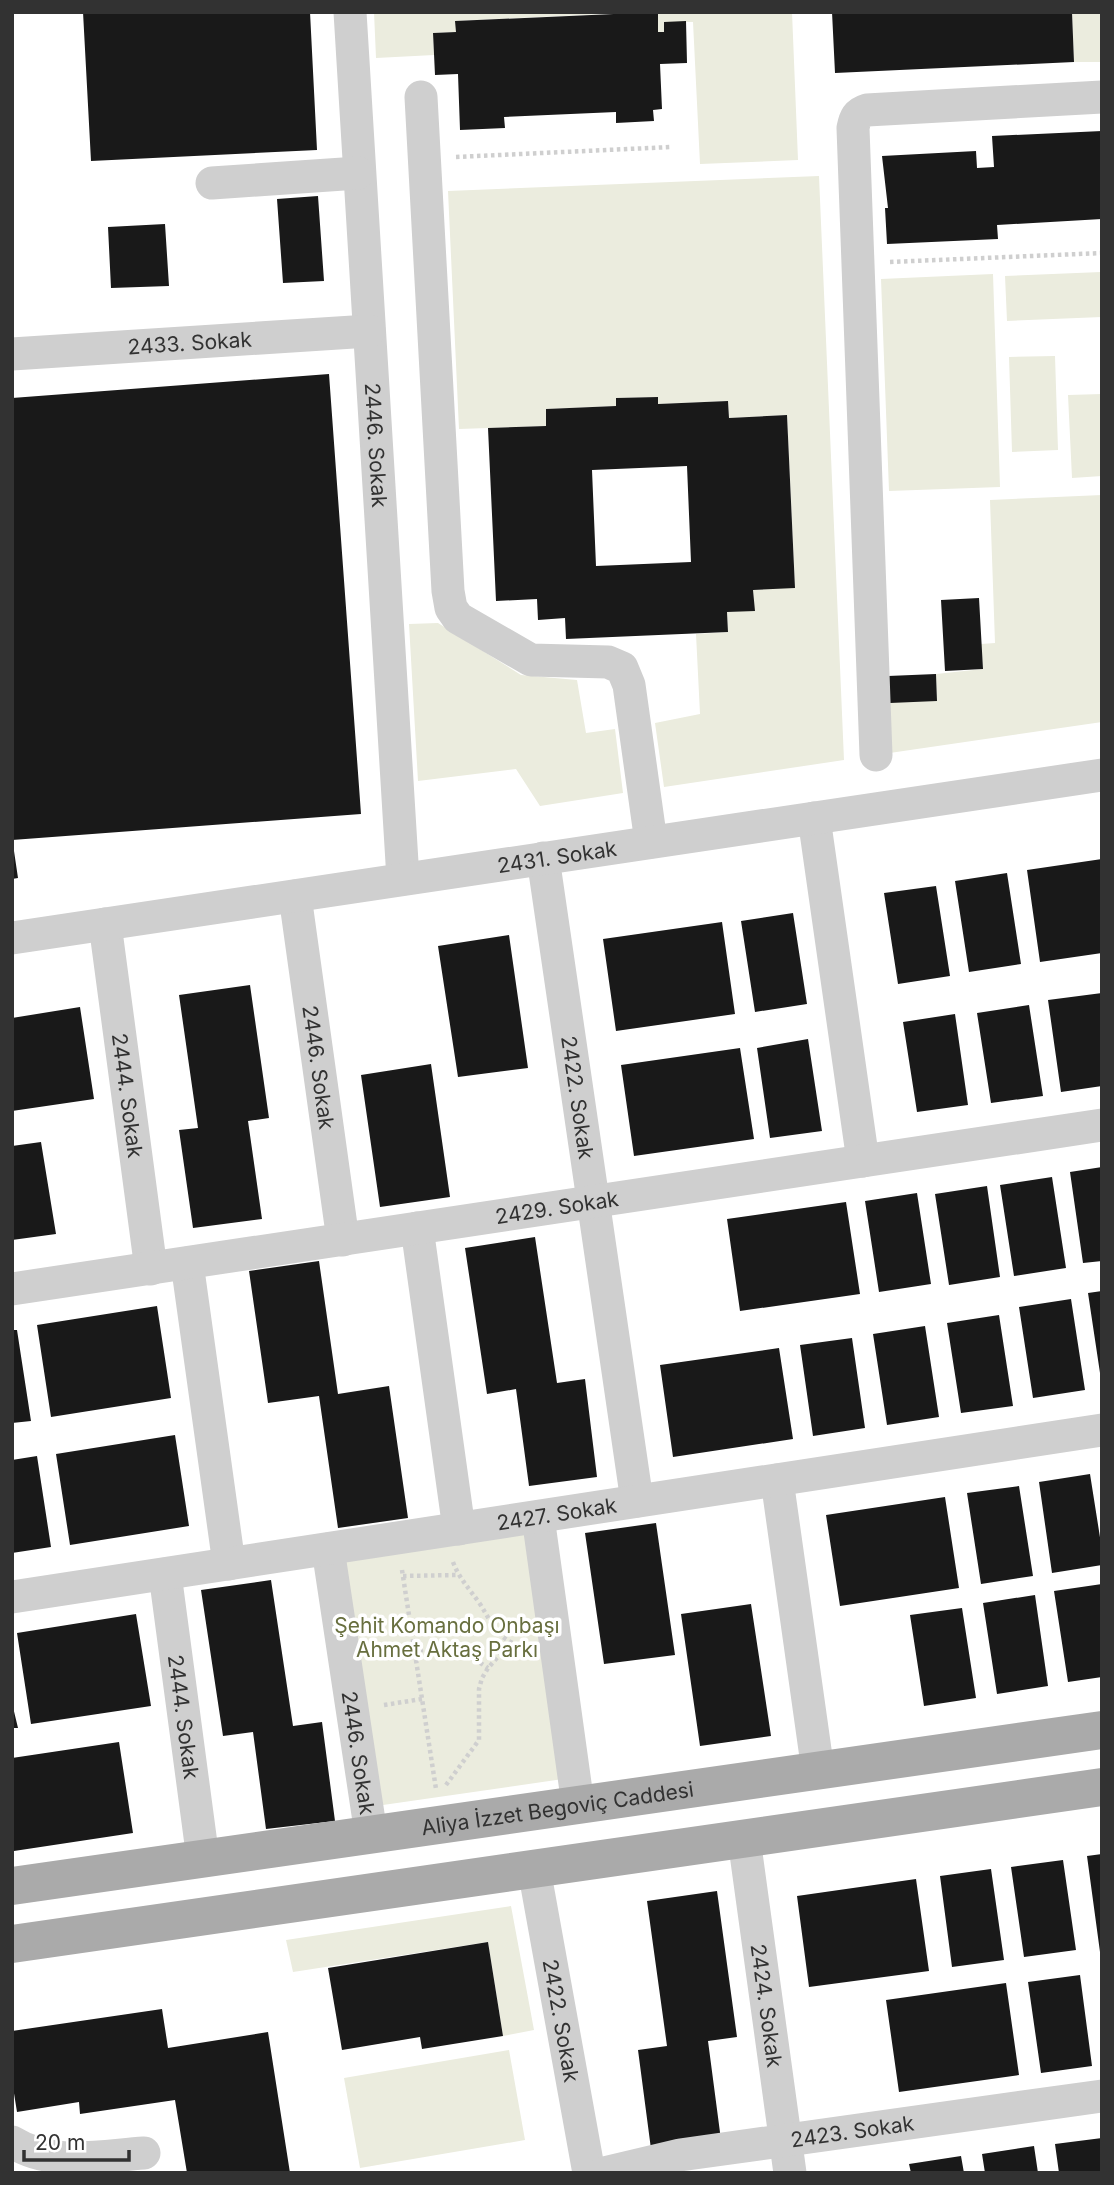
<svg xmlns="http://www.w3.org/2000/svg" width="1114" height="2185" font-family="Inter,sans-serif">
<rect width="100%" height="100%" fill="#fff"/>
<path fill="#ebecde" d="M374,12H652L456,21V32L433,33L434,55L376,58Z
M658,12H792L798,160L700,164L693,22H664V32H658Z
M1072,12H1102V62H1074Z
M819,176L844,760L664,787L655,723L700,714L696,634L728,632L727,612L754,610L753,590L795,587L787,415L729,418L728,401L658,404L657,397L616,398V406L546,409V426L459,429L448,191Z
M1101,272L1102,317L1007,321L1005,276Z
M993,274L1000,487L889,491L881,279Z
M1055,356L1058,450L1012,452L1009,357Z
M1102,394V476L1072,478L1068,395Z
M1102,495V722L876,755L888,676L937,701L936,674L983,669L981,644L995,643L990,500Z
M438,623L521,675L577,680L586,733L615,729L623,793L540,806L516,769L418,781L409,624Z
M527,1528L563,1779L376,1806L339,1556Z
M511,1906L534,2030L503,2036L488,1942L293,1972L286,1940Z
M509,2050L525,2140L360,2168L344,2078Z"/>
<path fill="#191919" fill-rule="evenodd" d="M83,12H310L317,150L91,161Z
M658,12V32H664V22L686,21L687,63L660,64L662,109L653,110L654,121L616,123V112L504,117L505,128L460,130L458,74L435,75L433,33L456,32L455,21Z
M832,12H1072L1074,62L835,73Z
M1102,131V219L997,225L998,239L887,244L885,208H888L882,156L976,151L977,168L994,167L992,136Z
M318,196L324,281L283,283L277,199Z
M165,224L169,286L111,288L108,227Z
M329,374L361,814L12,840V398Z
M658,397V404L728,401L729,418L787,415L795,588L753,590L755,611L727,612L728,632L566,639L565,618L538,620L537,599L496,601L488,428L546,426V409L616,406V398ZM687,466L691,562L596,566L592,470Z
M979,598L983,669L945,671L941,600Z
M936,674L937,701L890,703L888,676Z
M14,851L18,878L12,879V852Z
M1102,859V953L1040,962L1027,870Z
M1007,873L1021,964L969,972L955,881Z
M936,886L950,976L898,984L884,893Z
M793,913L807,1004L755,1012L741,921Z
M722,922L735,1014L616,1031L603,939Z
M509,935L528,1068L458,1077L438,946Z
M250,985L269,1118L248,1121L262,1219L193,1228L179,1130L198,1128L179,995Z
M1102,993V1086L1061,1092L1048,1000Z
M1029,1005L1043,1096L991,1103L977,1013Z
M80,1007L94,1099L12,1111V1018Z
M955,1014L968,1105L917,1112L903,1022Z
M808,1039L822,1131L770,1138L757,1048Z
M740,1048L754,1139L634,1156L621,1065Z
M431,1064L450,1197L380,1207L361,1075Z
M41,1142L56,1234L12,1240V1146Z
M1102,1167V1261L1083,1263L1070,1172Z
M1052,1177L1066,1268L1014,1276L1000,1185Z
M987,1186L1000,1277L949,1285L935,1194Z
M917,1193L931,1284L879,1292L865,1201Z
M846,1202L860,1294L740,1311L727,1219Z
M535,1237L557,1383L585,1379L597,1477L529,1486L516,1389L487,1394L465,1248Z
M319,1261L338,1394L389,1386L408,1518L338,1528L319,1396L268,1403L249,1271Z
M1102,1291V1373H1100L1088,1293Z
M1071,1299L1085,1390L1033,1398L1019,1307Z
M157,1306L171,1398L51,1417L37,1325Z
M999,1315L1013,1406L961,1413L947,1323Z
M925,1326L939,1417L887,1425L873,1334Z
M12,1330H17L31,1421L12,1423Z
M852,1338L865,1428L813,1436L800,1345Z
M779,1348L793,1439L673,1457L660,1365Z
M175,1435L189,1526L70,1545L56,1454Z
M37,1456L51,1547L12,1553V1460Z
M1090,1474L1102,1550V1565L1052,1573L1039,1482Z
M1019,1486L1033,1576L981,1584L967,1493Z
M945,1497L959,1588L840,1606L826,1515Z
M656,1523L675,1655L604,1664L585,1533Z
M271,1580L293,1726L322,1722L335,1821L266,1829L253,1732L223,1736L201,1590Z
M1102,1584V1677L1068,1682L1054,1591Z
M1035,1595L1048,1686L997,1694L983,1603Z
M751,1604L771,1736L700,1746L681,1614Z
M962,1608L976,1698L924,1706L910,1615Z
M136,1614L151,1706L31,1724L17,1633Z
M12,1703L18,1728H12Z
M119,1742L133,1833L14,1851L12,1758Z
M1102,1854V1951L1100,1952L1087,1856Z
M1063,1860L1076,1950L1024,1957L1011,1867Z
M991,1869L1004,1960L952,1967L940,1876Z
M916,1879L929,1971L809,1987L797,1896Z
M717,1891L737,2037L708,2041L721,2140L651,2149L638,2050L667,2046L647,1901Z
M488,1942L503,2036L422,2049L420,2037L342,2050L328,1968Z
M1080,1975L1092,2066L1041,2073L1028,1982Z
M1006,1983L1019,2075L899,2092L886,2000Z
M162,2009L168,2048L268,2032L290,2173H187L175,2100L80,2114L79,2102L17,2112L12,2081V2031Z
M1102,2138V2173H1059L1055,2144Z
M1034,2146L1038,2173H985L982,2154Z
M961,2156L964,2173H911L909,2164Z"/>
<g fill="none" stroke-linecap="round" stroke-linejoin="round">
<path stroke="#cfcfcf" stroke-width="4.5" stroke-dasharray="3.5 3.5" stroke-linecap="butt" d="M456,157L671,147
M890,262L1102,253
M453,1562C460,1580 469,1588 480,1604C494,1626 495,1637 522,1647
M402,1570L436,1789
M403,1576L458,1575
M378,1656C421,1650 450,1641 488,1668
M384,1705L422,1699
M446,1785L479,1740V1689L482,1678L488,1668L510,1643"/>
<g stroke="#cfcfcf" stroke-width="33">
<path id="s1" d="M350,12L403,879"/>
<path d="M421,97L448,591L451,608L458,618L531,660L608,662L622,668L629,685L651,842"/>
<path d="M212,183L358,173"/>
<path id="s2" d="M12,354L369,331"/>
<path d="M876,755L853,128C855,118 857,113 867,110L1102,97"/>
<path d="M814,818L863,1161"/>
<path id="s3" d="M543,858L637,1501"/>
<path id="s4" d="M295,896L343,1240"/>
<path id="s5" d="M105,924L151,1269"/>
<path id="s6" d="M12,938L1102,775"/>
<path d="M417,1228L459,1529"/>
<path d="M187,1263L229,1564"/>
<path id="s7" d="M12,1289L1102,1125"/>
<path d="M777,1480L818,1771"/>
<path d="M538,1517L578,1805"/>
<path id="s8" d="M328,1549L371,1834"/>
<path id="s9" d="M165,1574L203,1859"/>
<path id="s10" d="M12,1597L1102,1430"/>
<path id="s11" d="M744,1839L790,2173"/>
<path id="s12" d="M534,1869L589,2173"/>
<path d="M12,2142C52,2167 99,2156 144,2153"/>
<path id="s13" d="M604,2173L680,2155L1102,2096"/>
</g>
<g stroke="#aaa" stroke-width="38">
<path id="s14" d="M12,1886L1102,1730"/>
<path d="M12,1944L1102,1787"/>
</g>
</g>
<g text-anchor="middle" dominant-baseline="central" stroke-width="7" stroke-linejoin="round" paint-order="stroke">
<g font-size="21" fill="#323232" stroke="#fff">
<text stroke="none"><textPath href="#s2" startOffset="178">2433. Sokak</textPath></text>
<text stroke="none"><textPath href="#s1" startOffset="434">2446. Sokak</textPath></text>
<text stroke="none"><textPath href="#s6" startOffset="551">2431. Sokak</textPath></text>
<text stroke="none"><textPath href="#s4" startOffset="173">2446. Sokak</textPath></text>
<text stroke="none"><textPath href="#s5" startOffset="173">2444. Sokak</textPath></text>
<text stroke="none"><textPath href="#s3" startOffset="242">2422. Sokak</textPath></text>
<text stroke="none"><textPath href="#s7" startOffset="551">2429. Sokak</textPath></text>
<text stroke="none"><textPath href="#s10" startOffset="551">2427. Sokak</textPath></text>
<text stroke="none"><textPath href="#s9" startOffset="144">2444. Sokak</textPath></text>
<text stroke="none"><textPath href="#s8" startOffset="206">2446. Sokak</textPath></text>
<text stroke="none"><textPath href="#s14" startOffset="551">Aliya İzzet Begoviç Caddesi</textPath></text>
<text stroke="none"><textPath href="#s11" startOffset="168">2424. Sokak</textPath></text>
<text stroke="none"><textPath href="#s12" startOffset="154">2422. Sokak</textPath></text>
<text stroke="none"><textPath href="#s13" startOffset="252">2423. Sokak</textPath></text>
</g>
<g font-size="21" fill="#686f3f" stroke="#fff">
<text x="447" y="1625">Şehit Komando Onbaşı<tspan x="447" dy="24">Ahmet Aktaş Parkı</tspan></text>
</g>
</g>
<rect width="1114" height="2185" fill="none" stroke="#323232" stroke-width="28"/>
<path d="M24 2150v10h105v-10" fill="none" stroke="#323232" stroke-width="3.5"/>
<text x="35" y="2150" font-size="21" fill="#323232" stroke="#ffffff" stroke-width="5" paint-order="stroke">20 m</text>
</svg>
